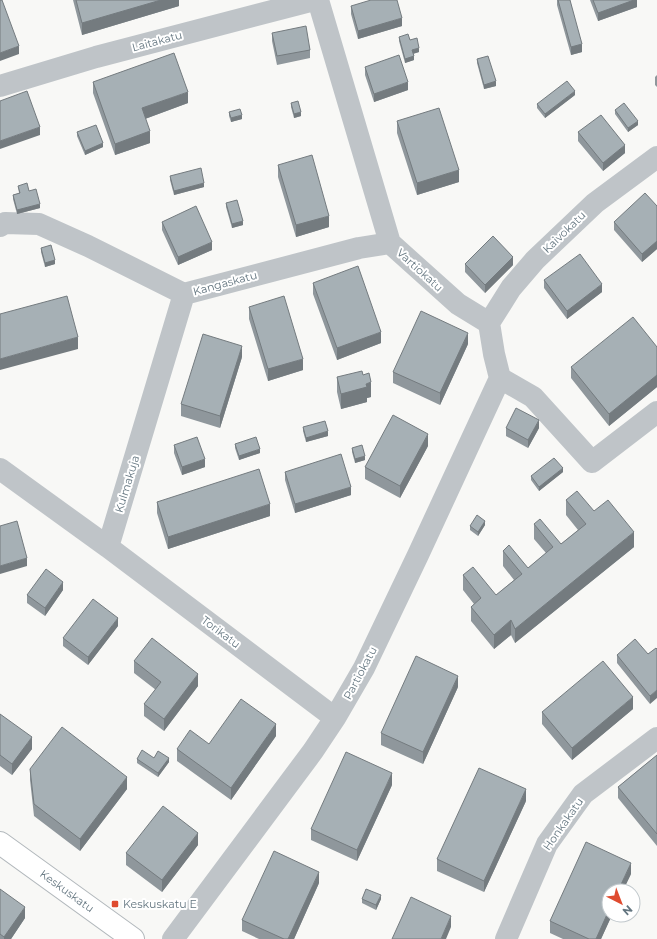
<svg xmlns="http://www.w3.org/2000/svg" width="657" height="939" font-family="Montserrat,sans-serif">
<rect width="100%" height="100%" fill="#f8f8f6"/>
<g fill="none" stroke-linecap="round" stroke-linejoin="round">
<defs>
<path id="secondary" d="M0,843L133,939"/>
</defs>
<use href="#secondary" stroke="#b2b8bc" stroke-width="24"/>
<path stroke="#bfc4c8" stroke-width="22" d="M318,0L390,243L458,304L489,323L494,354L500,378L533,397L592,462L657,412
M0,86L96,57L314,0
M0,226L5,223L39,224L88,246L184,294L359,248L390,243
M489,323L511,288L535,260L595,203L657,157
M0,469L108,547L184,294
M108,547L335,718
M173,939L313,751L335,718L364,668L418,555L500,378
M506,939L547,844L583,794L657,738"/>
<use href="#secondary" stroke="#fff" stroke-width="22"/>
</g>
<path fill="#8f979c" d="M73,0H179V6L82,35Z
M557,0H570L582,52L571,55L557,5Z
M590,0H637V7L598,21Z
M351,6L402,26L358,39L351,14Z
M272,33L310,50V58L277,65L272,41Z
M399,37L410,40L419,52L413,54L414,60L405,63L399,41Z
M477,59L496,86L484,89L477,63Z
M365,67L408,90L374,102L365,75Z
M657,75V87L655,85V77Z
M93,82L188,103L145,119L150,143L115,155L93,93Z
M575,95L545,118L537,108V104Z
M291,103L301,116L294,118L291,107Z
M615,110L638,125L628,132L615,114Z
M229,112L242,119L231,122L229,116Z
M397,121L459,182L417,195L397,133Z
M77,132L103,147L85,155L77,136Z
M578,132L625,153L603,171L578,141Z
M278,165L329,227L296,237L278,177Z
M170,176L204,187L174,195L170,180Z
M18,186L29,191L40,208L17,214L13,199V195L19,193Z
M226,203L243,225L232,228L226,207Z
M657,206V249L642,262L614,230V222Z
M162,222L212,250L178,265L162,230Z
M41,248L55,264L45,267L41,252Z
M465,264L513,265L485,293L465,272Z
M544,280L602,292L567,319L544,288Z
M313,283L381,343L337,360L313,294Z
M249,307L303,370L268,381L249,319Z
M468,344L440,405L393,383V372Z
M657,347V387L609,426L571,378V367Z
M242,357L220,428L181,416V404Z
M363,375L371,397L367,398V402L341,409L337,392V377Z
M303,427L328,436L306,442L303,431Z
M506,428H539L528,448L506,436Z
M235,444L260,453L239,460L235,448Z
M174,445L205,467L182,475L174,453Z
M428,446L400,498L365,479V467Z
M352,448L365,460L355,463L352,452Z
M285,472L351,495L295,513L285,480Z
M563,472L539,491L531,480V476Z
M566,500L594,511L634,547L515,643L511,635L494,649L471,621V607L474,604L463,590V575L496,595L514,580L503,566V551L528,568L546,553L534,539V524L561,544L578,530L566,515Z
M157,502L270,516L168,549L157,513Z
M485,525L478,536L470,530V526Z
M63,590L45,616L27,603V595Z
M118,626L88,665L63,646V638Z
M656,648L650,704L617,663V655L648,654Z
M134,661L198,686L164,731L144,716V704L156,690L134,673Z
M458,687L423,764L381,745V733Z
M633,709L572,760L542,724V712Z
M0,714L32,749L12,775L0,766Z
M276,736L231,800L177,761V749L209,744Z
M657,755V846L618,798V787Z
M154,758L169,762L158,777L137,763V759Z
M30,769L127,789L80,851L34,816L30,780Z
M392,785L357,861L311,840V829Z
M526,801L484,892L437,871V859Z
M198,845L162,892L126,865V853Z
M631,874L609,915H612L601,939H563L550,933V921Z
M319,883L294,939H259L242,931V920Z
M0,889L25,918L11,939H0Z
M362,899H381L376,910L362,903Z"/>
<path fill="#747b7f" d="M161,0H179V6L82,35V23Z
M634,0H637V7L598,21V13Z
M402,18V26L358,39V31Z
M582,44V52L571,55V47Z
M19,46V54L0,61V53Z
M419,48V52L412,54V50Z
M414,56V60L405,63V59Z
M496,81V86L484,89V85Z
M408,82V90L374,102V94Z
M575,91V95L545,118V114Z
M188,92V103L142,120V108Z
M301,112V116L294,118V114Z
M242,115V119L231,122V118Z
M638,121V125L628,132V128Z
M40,127V135L0,149V141Z
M150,131V143L115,155V144Z
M103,143V147L85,155V151Z
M625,145V153L603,171V163Z
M459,170V182L417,195V183Z
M204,183V187L174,195V191Z
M40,204V208L17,214V210Z
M329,216V227L296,237V225Z
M243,221V225L232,228V224Z
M657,241V249L642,262V254Z
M212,242V250L178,265V257Z
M513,257V265L485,293V285Z
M55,260V264L45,267V263Z
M602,284V292L567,319V311Z
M381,332V343L337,360V348Z
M468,333V344L440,405V393Z
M78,337V349L0,370V359Z
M242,346V357L220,428V416Z
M303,359V370L268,381V369Z
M657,375V387L609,426V414Z
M371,382V397L367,398V402L341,409V394Z
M539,420V428L528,448V440Z
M328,431V436L306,442V438Z
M428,434V446L400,498V486Z
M260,449V453L239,460V456Z
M365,456V460L355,463V459Z
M205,459V467L182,475V467Z
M563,468V472L539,491V487Z
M351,487V495L295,513V504Z
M270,504V516L168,549V537Z
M485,521V525L478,536V532Z
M634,532V547L515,643V629Z
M27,558V566L0,574V566Z
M63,582V590L45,616V608Z
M118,618V626L88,665V657Z
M511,620V635L494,649V635Z
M198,674V686L164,731V719Z
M458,676V687L423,764V752Z
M657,690V698L650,704V696Z
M633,697V709L572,760V748Z
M276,724V736L231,800V788Z
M32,737V749L12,775V764Z
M169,758V762L158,777V773Z
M392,773V785L357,861V850Z
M127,777V789L80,851V839Z
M526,789V801L484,892V881Z
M198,833V845L162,892V880Z
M631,863V874L623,891H618Z
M319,872V883L294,939H288Z
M381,895V899L376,910V905Z
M25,907V918L11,939H4V937Z
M609,910V915H612L601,939H596Z
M451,916V927L446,939H441Z"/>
<path fill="#a6b0b5" stroke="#747b7f" d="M0,0H2L19,46L0,53Z
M76,0H161L82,23Z
M371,0H397L402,18L358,31L351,6Z
M558,0H570L582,44L571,47Z
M593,0H634L598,13Z
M306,26L310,50L277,56L272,33Z
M408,34L410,40L417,38L419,48L412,50L414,56L405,59L399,37Z
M174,53L188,92L142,108L150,131L115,144L93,82Z
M399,55L408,82L374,94L365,67Z
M488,56L496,81L484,85L477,59Z
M567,81L575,91L545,114L537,104Z
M27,91L40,127L0,141V101Z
M298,101L301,112L294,114L291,103Z
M624,103L638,121L628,128L615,110Z
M439,108L459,170L417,183L397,121Z
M240,109L242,115L231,118L229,112Z
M601,115L625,145L603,163L578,132Z
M96,125L103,143L85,151L77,132Z
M312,155L329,216L296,225L278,165Z
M201,168L204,183L174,191L170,176Z
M27,183L29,191L36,189L40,204L17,210L13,195L20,193L18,186Z
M645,193L657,206V241L642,254L614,222Z
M237,200L243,221L232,224L226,203Z
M196,206L212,242L178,257L162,222Z
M493,236L513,257L485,285L465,264Z
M51,245L55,260L45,263L41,248Z
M580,254L602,284L567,311L544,280Z
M358,266L381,332L337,348L313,283Z
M67,296L78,337L0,359V314Z
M284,296L303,359L268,369L249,307Z
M421,311L468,333L440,393L393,372Z
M633,317L657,347V375L609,414L571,367Z
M203,334L242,346L220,416L181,404Z
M362,371L363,375L369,373L371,382L366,384L367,387L341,394L337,377Z
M516,408L539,420L528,440L506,428Z
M393,415L428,434L400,486L365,467Z
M325,421L328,431L306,438L303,427Z
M197,437L205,459L182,467L174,445Z
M256,437L260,449L239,456L235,444Z
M362,445L365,456L355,459L352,448Z
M341,454L351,487L295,504L285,472Z
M554,458L563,468L539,487L531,476Z
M259,469L270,504L168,537L157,502Z
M577,491L594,511L608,500L634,532L515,629L511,620L494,635L471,607L481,598L463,575L473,567L496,595L522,574L503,551L509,545L528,568L553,547L534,524L540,519L561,544L586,524L566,500Z
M477,515L485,521L478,532L470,526Z
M17,521L27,558L0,566V526Z
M46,569L63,582L45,608L27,595Z
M93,599L118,618L88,657L63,638Z
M152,638L198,674L164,719L144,704L161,682L134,661Z
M635,639L648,654L656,648L657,649V690L650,696L617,655Z
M416,656L458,676L423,752L381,733Z
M603,661L633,697L572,748L542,712Z
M241,699L276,724L231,788L177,749L190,730L209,744Z
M0,714L32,737L12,764L0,755Z
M62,727L127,777L80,839L34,804L30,769Z
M142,750L154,758L158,751L169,758L158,773L137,759Z
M346,752L392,773L357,850L311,829Z
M657,755V834L618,787Z
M479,768L526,789L484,881L437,859Z
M163,806L198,833L162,880L126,853Z
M586,842L631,863L618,891H609V910L596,939H589L550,921Z
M274,851L319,872L288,939H284L242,920Z
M0,889L25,907L4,937L0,934Z
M366,889L381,895L376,905L362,899Z
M411,897L451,916L441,939H392Z"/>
<rect fill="#df4b2f" stroke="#fff" stroke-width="1.5" x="111" y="900" width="8" height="8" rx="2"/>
<g text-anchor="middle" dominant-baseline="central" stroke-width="4" stroke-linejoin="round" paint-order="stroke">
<g font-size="11" fill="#647680" stroke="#fff">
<text transform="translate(157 41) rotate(-15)">Laitakatu</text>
<text transform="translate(564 232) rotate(-44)">Kaivokatu</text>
<text transform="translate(420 270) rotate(42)">Vartiokatu</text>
<text transform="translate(225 283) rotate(-15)">Kangaskatu</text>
<text transform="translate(127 484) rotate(-73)">Kulmakuja</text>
<text transform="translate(221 632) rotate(37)">Torikatu</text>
<text transform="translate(360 673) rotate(-62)">Partiokatu</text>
<text transform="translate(563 824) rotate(-55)">Honkakatu</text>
<text transform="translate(67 891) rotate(36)">Keskuskatu</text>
</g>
<g font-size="11" fill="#647680" stroke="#fff" text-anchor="start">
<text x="123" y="904">Keskuskatu E</text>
</g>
</g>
<g transform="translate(621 903) rotate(138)"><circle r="19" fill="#ffffff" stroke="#c1c8cc"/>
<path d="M0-3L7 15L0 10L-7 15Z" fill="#df4b2f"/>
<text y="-6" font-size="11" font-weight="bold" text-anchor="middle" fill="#647680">N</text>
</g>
</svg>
